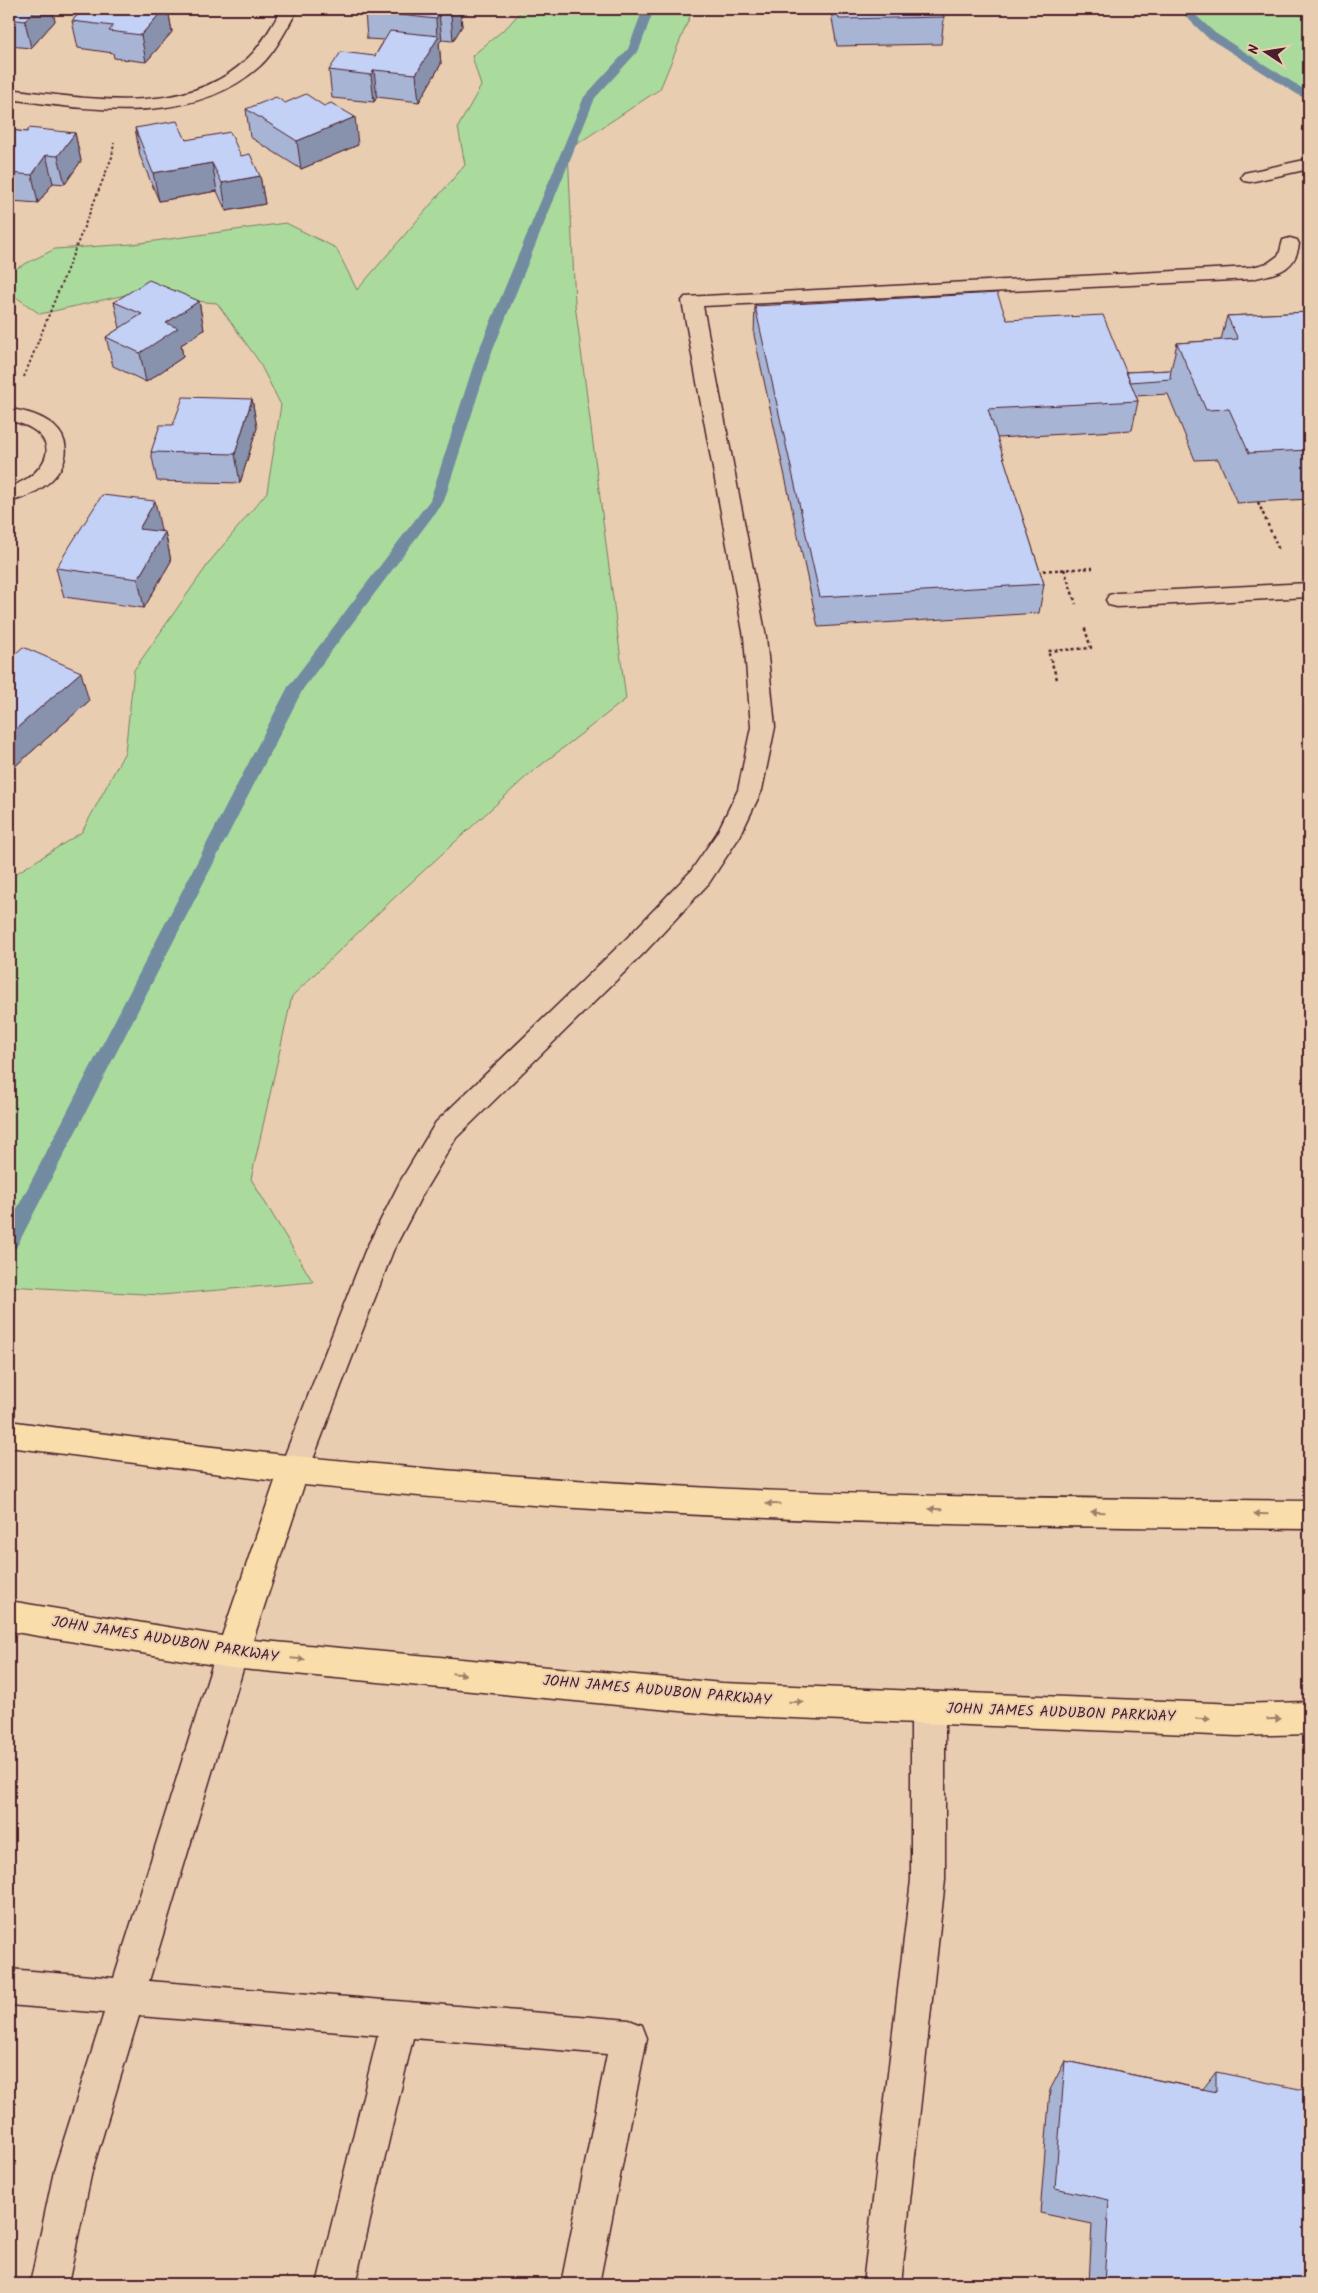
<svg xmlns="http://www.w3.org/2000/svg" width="1318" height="2293" font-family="Kalam,sans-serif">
<rect width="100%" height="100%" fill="#e9cdb0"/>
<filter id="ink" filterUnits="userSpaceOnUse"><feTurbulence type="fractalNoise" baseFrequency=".02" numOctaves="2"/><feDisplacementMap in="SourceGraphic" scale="10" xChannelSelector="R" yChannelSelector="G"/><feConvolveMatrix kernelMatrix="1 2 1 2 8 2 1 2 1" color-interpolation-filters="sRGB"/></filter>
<g filter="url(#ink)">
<path fill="#aadb9c" stroke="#7a7d64" d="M523,9H693L660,89L568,150L575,304L626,699L527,776L394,898L292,996L251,1179L313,1282L161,1295L9,1286V878L82,832L125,752L134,670L211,560L267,492L281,405L258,360L217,303L125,295L40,314L9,292V272L55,249L133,244L286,223L336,248L357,290L465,165L458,127L481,86L472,56L508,26Z
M1183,9H1309V93L1304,94L1211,35Z"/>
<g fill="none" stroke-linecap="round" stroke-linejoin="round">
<path fill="#728ba1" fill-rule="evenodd" d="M643,9H654L639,50L595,98L490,357L444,501L303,689L16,1248L9,1250V1224L288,687L430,500L476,357L584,97L628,49Z
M1178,9H1189L1215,33L1308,92L1309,95L1304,97L1300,96L1207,37Z"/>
<defs>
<path id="minor" d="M282,9H298C287,28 276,51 260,66C193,127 91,110 9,99V89C86,98 189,119 250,56C263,43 272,25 282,9Z
M1309,159V169L1250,182L1244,181L1241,177L1244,173Z
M1290,238L1297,240L1299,244C1295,272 1276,273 1252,279L703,306L766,637L775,727L762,790L740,836L709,883L645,952L456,1138L422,1195L393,1251L305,1480L294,1484L283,1480L279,1470L365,1251L401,1180L436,1122L627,938L691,871L717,833L738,790L751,727L744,637L682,301L685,297L1252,267L1268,263L1279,255L1283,240Z
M9,409C91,419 78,485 9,502V488C19,483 31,478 39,468C60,443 33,424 9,421Z
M1309,583V597L1117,607L1109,605L1106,600L1109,595L1117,593Z
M232,1638L243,1642L248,1653L149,1981L629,2020L642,2025L647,2038L599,2284H561L607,2054L413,2038L355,2284H317L378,2035L139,2016L92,2171L68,2284H30L54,2171L104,2013L9,2005V1969L114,1978L216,1653L221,1642Z
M928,1691L940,1696L945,1707V1880L901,2284H863L911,1880V1707L916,1696Z"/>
<path id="major" d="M9,1421C236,1453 464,1475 693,1487C898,1498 1104,1498 1309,1501V1529C1129,1527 948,1526 768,1518C613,1512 459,1501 304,1485L253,1640L722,1683L1238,1704L1309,1702V1734L1238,1736L722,1715L232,1668L9,1631V1601L222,1636L275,1481L9,1447Z"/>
</defs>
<use href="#minor" stroke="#4a1f2b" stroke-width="3"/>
<use href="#major" stroke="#4a1f2b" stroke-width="3"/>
<path stroke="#4a1f2b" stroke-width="2" stroke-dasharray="2.5 2.5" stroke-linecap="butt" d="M24,377L112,157L114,143"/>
<path stroke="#4a1f2b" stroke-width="2.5" stroke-dasharray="3 3" stroke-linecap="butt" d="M1258,502L1279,550
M1064,569L1076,604
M1037,571L1093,568
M1057,679L1048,651L1091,648L1084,626"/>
<use href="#minor" fill="#e9cdb0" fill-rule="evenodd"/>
<use href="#major" fill="#f9deab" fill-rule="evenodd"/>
</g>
<path fill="#a8b4d4" stroke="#4a1f2b" d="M9,9H52L55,21L31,48L9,46Z
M83,9H168L172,32L146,62L114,58L113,53L78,48L72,21Z
M460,9L462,26L453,41L442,40L439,43L441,64L419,102L377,97L374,102L332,98L329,70L375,56L384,40L367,39L365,11Z
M832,9H942L944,17L941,44L837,46L832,19Z
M246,109L358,145L301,169L250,137Z
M135,128L186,140L241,156L260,176L265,204L226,211L217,191L159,201L140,156Z
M9,130L27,132L75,133L81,161L65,184L53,183L38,203L11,201L9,194Z
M199,301L204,330L181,345L183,357L146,382L113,366L106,337L120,328L114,302Z
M755,306L1007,320L1126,372L1171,370L1177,343L1221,340L1227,316L1309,312V499L1237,503L1218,459L1195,460L1168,394L1136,396L1138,401L1132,430L997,438L1044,584L1039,613L818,627L754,335Z
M252,399L257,428L240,483L157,481L151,452Z
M161,530V531L165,532L171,561L144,608L64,597L56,568Z
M9,659L89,701L12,769L9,767Z
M1065,2061L1203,2089L1216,2072L1309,2284H1089L1092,2224L1040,2213L1050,2090Z"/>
<path fill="#8892ad" stroke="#4a1f2b" d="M36,9H52L55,21L31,48L25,21Z
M164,9H168L172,32L146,62L141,35Z
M446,9H460L462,26L453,41L451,14Z
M439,13L442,40L439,43L441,64L419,102L416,74L437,39L436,19Z
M374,70L377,97L374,102L371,75Z
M355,117L358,145L301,169L297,141Z
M75,133L81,161L65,184L58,156Z
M46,155L53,183L38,203L32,175Z
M212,163L217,191L159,201L153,173Z
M260,176L265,204L226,211L222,183Z
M199,301L204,330L181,345L183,357L146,382L140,353L166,323Z
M252,399L257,428L240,483L235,454Z
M155,501L161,530L146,558L139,529Z
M165,532L171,561L144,608L138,579Z
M81,672L89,701L12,769L9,758V735Z"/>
<path fill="#c3d1f7" stroke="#4a1f2b" d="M9,9H36L25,21L9,19Z
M83,9H164L141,35L109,31L113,26L72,21Z
M366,9H454L451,14L439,13L436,19L365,11Z
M837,9H942L944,17L839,19Z
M390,31L439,36L416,74L374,70L371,75L329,70L341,52L375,56Z
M306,94L324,106L331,103L355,117L297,141L246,109L276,97L285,103Z
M177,121L186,140L230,132L241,156L250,154L260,176L222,183L212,163L153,173L135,128Z
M29,128L75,133L58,156L46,155L32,175L9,173V130L27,132Z
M149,280L199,301L166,323L178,328L140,353L106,337L142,314L114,302Z
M997,293L1007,320L1103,315L1138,401L988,409L1044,584L820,597L755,306Z
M1309,312V450L1249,453L1229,409L1206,410L1177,343L1238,339L1227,316Z
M1171,370L1170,377L1171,379L1130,382L1126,372Z
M183,397L252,399L235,454L151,452L160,425H173Z
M102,495L155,501L139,529L165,532L138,579L56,568Z
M23,647L81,672L9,735V659Z
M1065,2061L1216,2092V2072L1309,2091V2284H1104L1109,2200L1055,2188Z"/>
<defs><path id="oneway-solid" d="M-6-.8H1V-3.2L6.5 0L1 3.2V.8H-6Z" transform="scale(1.25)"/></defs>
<g fill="#a27e6b">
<use href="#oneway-solid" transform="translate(773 1504) rotate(-178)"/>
<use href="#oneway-solid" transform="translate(936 1509) rotate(-179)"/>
<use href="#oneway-solid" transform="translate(1098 1512) rotate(-179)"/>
<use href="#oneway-solid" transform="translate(1261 1514) rotate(-179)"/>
<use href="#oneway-solid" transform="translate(298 1659) rotate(5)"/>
<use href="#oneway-solid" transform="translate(459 1674) rotate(5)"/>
<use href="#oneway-solid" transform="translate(796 1702) rotate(2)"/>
<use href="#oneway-solid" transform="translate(1203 1719) rotate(2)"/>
<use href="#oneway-solid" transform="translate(1274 1719) rotate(-2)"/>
</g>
</g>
<g text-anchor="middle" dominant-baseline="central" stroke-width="4" stroke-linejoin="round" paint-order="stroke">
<g font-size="15" fill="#4a1f2b" stroke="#e9cdb0">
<text transform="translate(165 1640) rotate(9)">JOHN JAMES AUDUBON PARKWAY</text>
<text transform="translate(657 1691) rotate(5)">JOHN JAMES AUDUBON PARKWAY</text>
<text transform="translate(1061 1713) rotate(2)">JOHN JAMES AUDUBON PARKWAY</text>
</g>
</g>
<rect width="1318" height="2293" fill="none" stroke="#e9cdb0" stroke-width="30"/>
<rect x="15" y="15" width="1288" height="2263" fill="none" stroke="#4a1f2b" stroke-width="2" filter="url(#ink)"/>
<g transform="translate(1266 52) rotate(282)" stroke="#e9cdb0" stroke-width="4" paint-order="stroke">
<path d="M0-4L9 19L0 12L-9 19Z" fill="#4a1f2b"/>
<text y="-8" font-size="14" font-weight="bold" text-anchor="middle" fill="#4a1f2b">N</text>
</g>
</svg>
